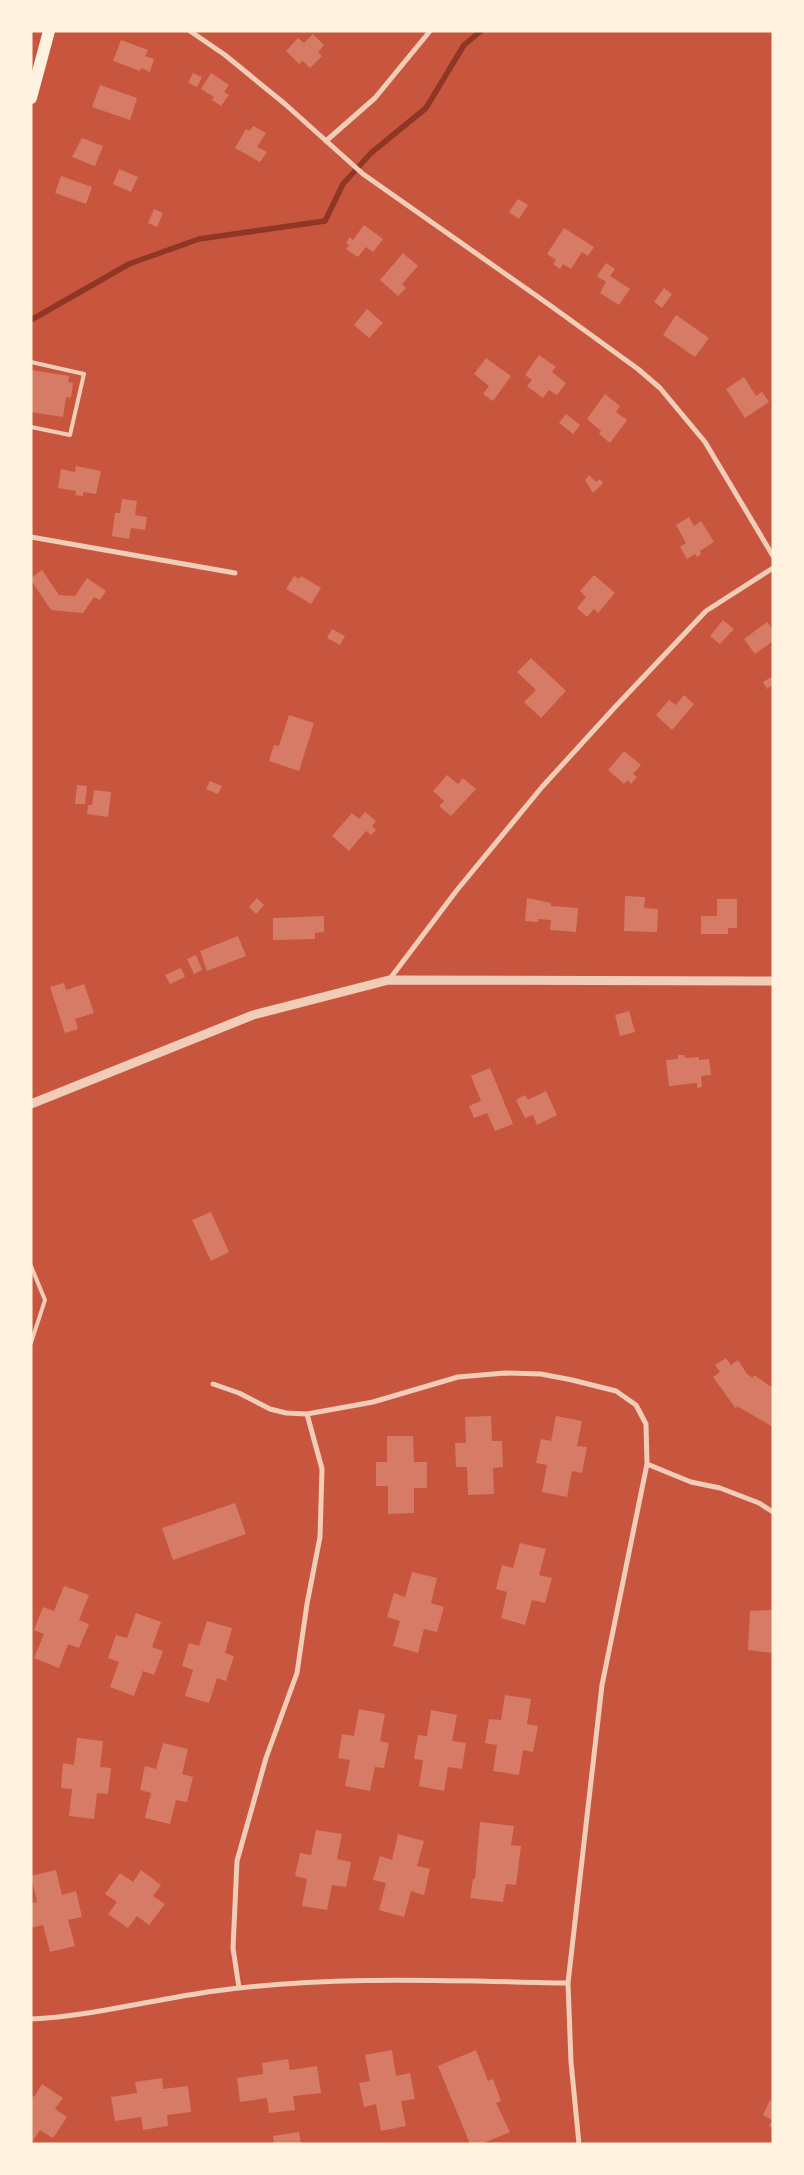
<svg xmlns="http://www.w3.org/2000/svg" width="804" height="2175" font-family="'Work Sans',sans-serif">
<rect width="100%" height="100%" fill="#c8553d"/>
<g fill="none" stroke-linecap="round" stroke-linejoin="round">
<path stroke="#8f3625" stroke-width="5.5" d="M31,320L129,264L199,239L325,221L343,184L371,153L426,108L464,45L481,31"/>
</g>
<path fill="#d67c66" d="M313,34L324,45L318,52L322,56L310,68L303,61L299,64L286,51L298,38L304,43Z
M121,40L148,50L145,56L154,59L150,72L141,68L140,71L113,61Z
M193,73L202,77L197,87L188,83Z
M211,73L229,85L224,92L229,95L221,106L212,100L214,97L201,89Z
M100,85L137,98L130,120L92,107Z
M253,126L266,133L257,147L267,152L260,162L235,148L246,129L250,131Z
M82,138L103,146L95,166L72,157Z
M119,169L138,177L131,192L113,184Z
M61,176L92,187L86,204L55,193Z
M518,199L528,205L519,219L509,212Z
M154,209L163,213L157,227L148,223Z
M364,225L383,239L373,252L366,247L358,257L346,249L349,245L346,243L350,237L353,240Z
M564,228L594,247L588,256L582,252L571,269L563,264L560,269L553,264L556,260L547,254Z
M403,253L418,266L402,284L406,288L398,296L380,280Z
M606,263L615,269L610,276L630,289L619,305L600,293L606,282L597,276Z
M664,288L672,294L662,308L654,302Z
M367,309L383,323L369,338L354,325Z
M676,315L709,338L695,357L663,335Z
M539,355L556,367L552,372L566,383L557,395L549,390L543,398L527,386L532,380L525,375Z
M486,358L511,376L493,401L483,394L489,386L474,374Z
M31,370L69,376L68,382L73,383L71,398L66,397L63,417L31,412Z
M744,377L756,396L762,392L769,402L745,418L726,389Z
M605,394L620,406L616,412L627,420L610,443L599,434L601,431L587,419Z
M566,414L580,425L573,434L559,423Z
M76,466L101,471L96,494L83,492V496L75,495L76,491L58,488L61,469L75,472Z
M589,475L596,482L600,479L603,483L593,493L585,480Z
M122,499L137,501L135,515L147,517L145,530L131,528L129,539L112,536L115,513H120Z
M689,517L694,526L701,521L714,542L700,551L701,554L697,557L695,554L687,559L680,547L686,543L676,525Z
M42,570L59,595L75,596L87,578L106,591L100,600L94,597L83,613L51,610L31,580V578Z
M594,575L615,593L598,613L594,609L587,617L577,608L586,597L580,591Z
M294,576L299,579L301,576L321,588L311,604L286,589Z
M723,620L734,629L720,644L710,636Z
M767,622L773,630V641L755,654L744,639Z
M332,629L345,636L340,645L327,638Z
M531,658L566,691L541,718L524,702L536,690L517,672Z
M773,676V689L771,686L767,689L763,682Z
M684,695L694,704L672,730L656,715L669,700L676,705Z
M289,715L314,723L299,771L269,761L274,745L279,746Z
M624,751L641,765L633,774L637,777L631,784L628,780L624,784L608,770Z
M447,775L458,784L463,778L476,789L451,816L439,806L444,801L433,791Z
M210,781L222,786L218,794L206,789Z
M77,785L87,786L85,804H75Z
M94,790L111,792L108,817L87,814L88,805H92Z
M365,812L376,821L372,826L376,830L371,835L366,831L349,851L332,836L352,813L359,819Z
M625,896L645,897L644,908L658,909L657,932L624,931Z
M257,898L264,905L256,914L249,907Z
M527,898L551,903V906L578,908L576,932L550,930L551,920L538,919V922L525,921Z
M717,899H737V928H728V934H701V916H717Z
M324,916V932L315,933V939L273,940V918Z
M238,936L246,956L207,971L200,951Z
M196,955L202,970L194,974L187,959Z
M181,968L185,977L170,984L165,975Z
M64,983L66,990L84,984L94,1013L75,1019L78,1029L65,1033L50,987Z
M629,1011L635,1032L620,1036L615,1015Z
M678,1055H684L685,1058L699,1057V1060L709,1059L711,1075L701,1076L702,1087L697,1088V1083L669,1086L666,1060L678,1059Z
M490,1068L513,1124L495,1131L487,1113L474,1118L469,1106L481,1101L471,1076Z
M546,1091L557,1115L537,1125L533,1115L525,1118L516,1100L525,1095L528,1100Z
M211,1212L229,1252L211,1261L192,1220Z
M726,1358L731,1365L738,1360L747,1374L753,1378L754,1375L773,1388V1427L737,1406L736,1409L713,1377L720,1372L715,1365Z
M491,1416L492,1441H502L503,1467L493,1468L494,1494L468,1495L467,1467H456L455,1443H466L465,1417Z
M556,1416L582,1421L577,1446L587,1447L582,1473L572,1471L567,1497L542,1492L547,1465L536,1463L541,1439L551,1441Z
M387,1436H413L414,1462H427V1488H414V1513L388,1514V1486H376V1462H387Z
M235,1503L246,1534L173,1560L162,1528Z
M520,1543L546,1549L539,1575L552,1578L545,1603L532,1600L525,1625L501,1618L507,1592L496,1589L502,1565L513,1568Z
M412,1572L437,1578L431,1603L444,1607L437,1632L424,1629L418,1653L393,1646L400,1621L387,1617L394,1593L405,1597Z
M64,1586L89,1595L79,1620L89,1624L79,1648L68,1644L59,1668L34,1658L44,1634L34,1630L43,1607L54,1611Z
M773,1610V1653L748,1650L750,1611Z
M136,1613L161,1622L152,1647L163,1651L154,1675L143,1671L134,1696L110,1687L119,1662L108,1658L116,1635L127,1638Z
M207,1621L232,1628L225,1653L234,1656L226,1681L217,1678L209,1703L185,1696L193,1670L182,1666L189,1643L199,1646Z
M505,1695L531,1699L527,1724L538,1726L533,1752L523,1750L519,1775L493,1771L497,1745L485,1743L489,1719L501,1720Z
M359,1709L385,1714L380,1741L389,1743L384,1768L375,1767L370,1791L345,1786L350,1760L338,1758L342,1734L354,1736Z
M431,1710L457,1715L452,1741L466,1743L462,1769L448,1767L444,1791L419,1786L423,1760L414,1759L418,1735L427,1736Z
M77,1738L103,1741L100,1767L111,1768L108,1794L97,1793L94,1819L69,1816L72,1789L61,1788L63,1763L74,1765Z
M163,1743L188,1749L182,1774L193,1777L187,1802L176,1800L170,1824L145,1818L151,1793L140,1790L145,1766L156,1769Z
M480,1822L514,1826L511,1845L521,1846L516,1885L506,1884L503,1902L470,1898L473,1879H475Z
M316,1830L342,1834L337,1859L351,1862L346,1887L332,1885L327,1910L302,1906L307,1879L295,1876L300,1853L311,1855Z
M398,1834L424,1841L417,1866L430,1869L424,1895L411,1891L404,1917L379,1910L386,1883L373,1880L380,1856L392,1860Z
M56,1870L62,1895L76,1891L82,1917L68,1920L75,1946L50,1952L43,1925L31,1928V1903L37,1902L31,1876Z
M141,1870L161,1885L153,1896L165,1904L149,1925L137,1916L128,1928L108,1914L117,1902L105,1894L120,1873L133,1882Z
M392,2050L396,2076L410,2073L415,2099L401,2101L406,2126L381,2131L376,2104L364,2107L359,2083L370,2081L365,2055Z
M476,2050L488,2081L493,2079L501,2101L496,2103L510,2132L481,2144H470L438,2066Z
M288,2059L290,2070L317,2066L321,2093L293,2096L295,2110L269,2113L267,2098L240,2102L237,2078L263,2074L262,2063Z
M162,2078L163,2089L188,2086L191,2112L167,2115L168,2126L143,2130L141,2117L115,2121L111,2097L137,2093L135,2082Z
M42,2084L63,2098L55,2109L67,2117L53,2138L40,2130L31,2144V2095L34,2097Z
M770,2100L773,2101V2128L769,2126L772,2120L763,2115Z
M299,2132L301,2144H274L273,2136Z"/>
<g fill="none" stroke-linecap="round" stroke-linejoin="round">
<path stroke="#f1ccb7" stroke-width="4" d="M31,362L84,374L70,435L31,427
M31,1266L45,1300L31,1343"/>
<path stroke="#f1ccb7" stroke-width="5" d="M190,31L225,55L285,104L363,174L551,306L638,369L660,388L705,442L773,556
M326,141L375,98L430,31
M31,537L235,573
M389,980L457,890L542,787L616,706L706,611L773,568
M213,1384L239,1393L270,1409L286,1413L307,1414L373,1402L458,1377L505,1373L541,1374L572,1380L616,1391L636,1405L646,1424L647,1464L602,1685L568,1983L571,2062L579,2144
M647,1464L691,1482L720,1488L759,1503L773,1512
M239,1988L233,1948L237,1861L266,1758L297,1673L307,1604L320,1537L322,1469L307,1414
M31,2019C93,2016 154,1999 215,1991C332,1975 451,1981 568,1983"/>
<path stroke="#f1ccb7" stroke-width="9" d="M31,1104L253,1015L389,980L773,981"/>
<path stroke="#fff3e0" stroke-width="12" d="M31,98L49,31"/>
</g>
<rect width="804" height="2175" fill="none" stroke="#fff3e0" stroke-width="65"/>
</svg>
